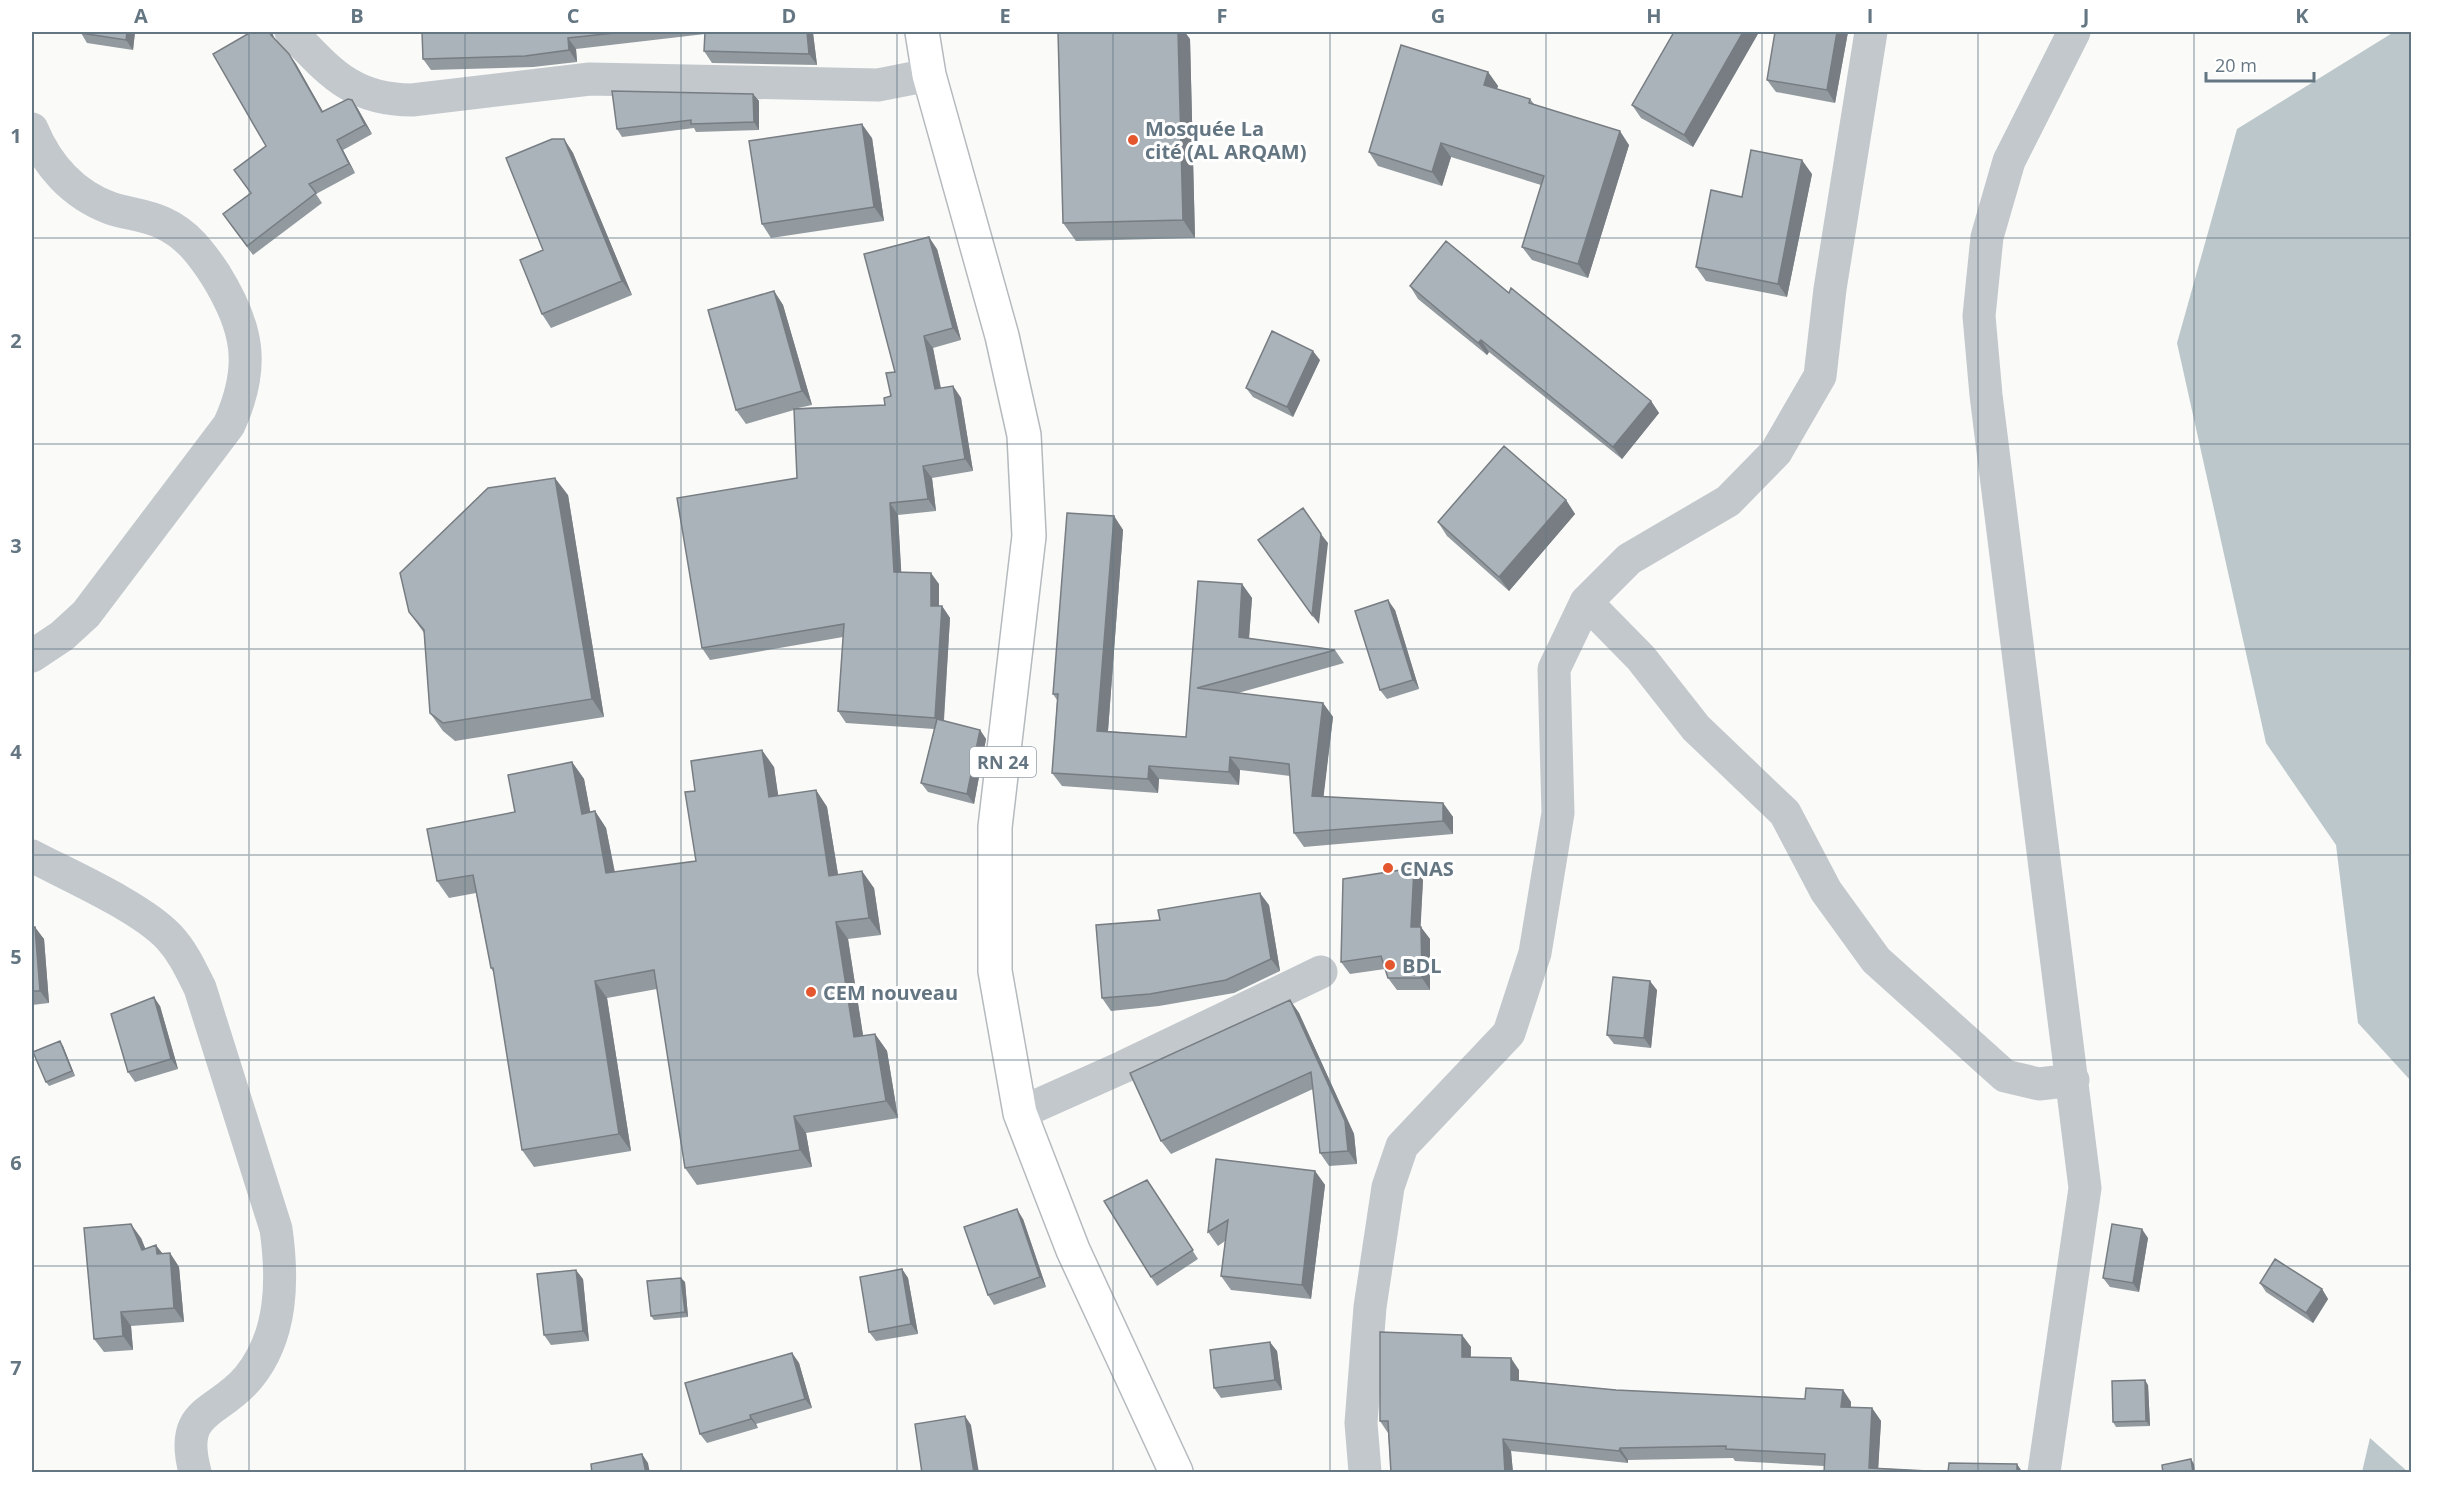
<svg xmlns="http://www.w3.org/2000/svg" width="2443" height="1504" font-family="'Open Sans',sans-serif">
<rect width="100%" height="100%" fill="#fafaf8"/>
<path fill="#bbc7cb" d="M2394,32H2412L2411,1081L2358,1023L2336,845L2266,743L2177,343L2237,129Z
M2370,1438L2408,1472H2362Z"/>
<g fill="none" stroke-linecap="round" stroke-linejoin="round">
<defs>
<path id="major" d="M922,32L929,75L1002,336L1024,435L1029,536L995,827V971L1020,1113L1073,1250L1176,1472"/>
</defs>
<use href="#major" stroke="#b5babe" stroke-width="36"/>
<path stroke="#c3c8cc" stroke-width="33" d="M291,32C330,72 352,100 412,100L590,79L878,85L929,75
M32,129C47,165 73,194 110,208C128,214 146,215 163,223C187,234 201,253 215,274C248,327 256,366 229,425L86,614L62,636L32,656
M1586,602L1641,658L1696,728L1785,813L1826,891L1876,960L2005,1076L2039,1084L2073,1080
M32,856C70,876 141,907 169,937C183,952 191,970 200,988L276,1229C283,1279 283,1336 248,1378C217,1415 178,1408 195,1472
M1020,1113L1123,1067L1321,972
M1365,1472L1361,1423L1370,1307L1388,1187L1402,1146L1509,1033L1535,953L1558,813L1554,669L1586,602L1629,559L1728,501L1776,452L1820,376L1830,289L1871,32
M2044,1472L2085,1188L1986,395L1979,316L1987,237L2009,161L2074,32"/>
<use href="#major" stroke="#fff" stroke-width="33"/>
</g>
<path fill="#929a9f" d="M135,32L133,50L87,43L81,33Z
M422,32H826L813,33L817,65L712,63L704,51L705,34L576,49L577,62L533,67L431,70L423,59Z
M1674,32H1759L1693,147L1641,118L1632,105Z
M1775,32H1848L1835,103L1776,92L1767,80Z
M1190,39L1195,238L1076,241L1063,223Z
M276,41L289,54L296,64L323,112L352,100L358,109L372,134L343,150L355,173L316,194L322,203L253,255L230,224L251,193L266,146Z
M1488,72L1498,86L1497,89L1530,99L1534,104L1629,145L1588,278L1532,260L1522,247L1541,185L1451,157L1442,186L1378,166L1369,152Z
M753,94L759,101V130L696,132L694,128L622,137L617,129Z
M872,138L884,221L771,238L762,224Z
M564,139L573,153L632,295L551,328L542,314L543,250Z
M1812,174L1787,297L1706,281L1696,267L1742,197Z
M937,249L961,340L933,348L941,388L953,386L961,398L973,471L932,478L936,511L898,515L901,572L939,584V606H942L950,618L944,721L980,730L986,739L974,804L928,792L921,783L934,729L846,723L838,711L843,637L710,660L702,648L797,478L794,410L746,424L736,410L774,291L783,305L812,405L798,408L885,405L891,396Z
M1410,286L1509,293L1651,401L1659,413L1622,459L1489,352L1487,355L1418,299Z
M1320,360L1293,417L1253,397L1246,388Z
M568,495L604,717L455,741L443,731L430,713L424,633L409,612Z
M1566,500L1575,514L1509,591L1447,536L1438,522Z
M1114,516L1123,530L1108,731L1186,737L1198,581L1242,584L1252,598L1249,639L1335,650L1344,663L1238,693L1323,703L1333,717L1323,797L1443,803L1453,817V834L1304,847L1294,833L1290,776L1240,770L1239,785L1159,779L1158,793L1062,786L1052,773L1057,700L1053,694Z
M1395,610L1419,689L1387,699L1380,690Z
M572,762L584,779L590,812L595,811L606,828L615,872L696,861L695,791L774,767L778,796L816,790L827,807L838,874L874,888L881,935L848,939L863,1036L875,1034L887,1051L898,1118L806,1133L812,1167L697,1185L685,1168L657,989L607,998L631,1151L534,1167L522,1150L494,973L491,968L476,893L449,898L437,881Z
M1414,868L1423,880L1420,927L1430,939V990H1397L1388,978L1385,969L1350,974L1341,962Z
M1269,905L1280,971L1234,993L1159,1006L1111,1011L1102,998L1160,920Z
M32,927L44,939L49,1003L32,1005Z
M1657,990L1651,1048L1614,1044L1607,1035Z
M1290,1000L1299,1013L1354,1134L1357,1164L1329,1166L1320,1153L1313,1089L1171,1154L1161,1141Z
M160,1006L178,1069L135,1082L128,1072Z
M63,1046L75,1076L49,1086L46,1082Z
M1216,1159L1315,1171L1325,1185L1311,1299L1231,1290L1221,1276L1225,1241L1218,1246L1208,1232Z
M1147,1180L1198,1259L1157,1286L1151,1277Z
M1023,1219L1046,1287L994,1305L988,1295Z
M141,1238L145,1248L162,1253H170L179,1267L184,1322L131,1326L133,1350L104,1352L94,1339Z
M2148,1238L2139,1292L2110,1287L2103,1278Z
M902,1269L908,1278L918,1334L876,1341L869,1332Z
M583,1279L589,1341L551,1345L544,1335Z
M685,1282L688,1317L654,1320L651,1316Z
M2260,1283L2322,1289L2328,1299L2313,1323L2266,1292Z
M1462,1335L1471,1347V1357L1519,1370V1380L1616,1390L1805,1399L1843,1390L1851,1402V1407L1872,1408L1881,1421L1878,1468L1948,1472L2023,1473H1824V1466L1735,1461L1733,1458L1628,1460V1463L1511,1451L1513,1473H1391L1388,1433L1380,1421Z
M1277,1351L1282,1390L1221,1398L1214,1388Z
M792,1353L799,1363L812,1408L756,1424L758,1428L707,1443L700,1434Z
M2148,1385L2150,1426L2116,1427L2113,1422Z"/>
<path fill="#777d82" d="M127,32H135L133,50L126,40Z
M269,32H272L277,45L271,35Z
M807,32H813V33L817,65L809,54Z
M1178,32H1185L1190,39L1195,238L1183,220Z
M1743,32H1759L1693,147L1684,135Z
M1837,32H1848L1835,103L1827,90Z
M568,38L576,49L577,62L569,50Z
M289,54L296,64L329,122L322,112Z
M1488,72L1498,86L1493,99L1484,85Z
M753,94L759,101V130L754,122Z
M352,100L358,109L372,134L365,125Z
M862,124L872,138L884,221L874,207Z
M1620,131L1629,145L1588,278L1578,264Z
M564,139L573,153L632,295L622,281Z
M337,140L343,150L355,173L349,164Z
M1441,143L1451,157L1442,186L1432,172Z
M1802,160L1812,174L1787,297L1778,284Z
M929,237L937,249L961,340L953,328Z
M774,291L783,305L812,405L802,391Z
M924,336L933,348L943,401L935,389Z
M1481,340L1489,352L1487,355L1478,343Z
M1313,351L1320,360L1293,417L1287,407Z
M953,386L961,398L973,471L965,459Z
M1651,401L1659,413L1622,459L1613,447Z
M923,466L932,478L936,511L928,499Z
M555,478L568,495L604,717L592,699Z
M1566,500L1575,514L1509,591L1499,577Z
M890,503L898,515L902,584L894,572Z
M1114,516L1123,530L1107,744L1097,731Z
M1321,534L1328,543L1319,624L1312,615Z
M931,573L939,584V618L931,606Z
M1242,584L1252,598L1248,651L1239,637Z
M1388,600L1395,610L1419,689L1413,680Z
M942,606L950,618L943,730L935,718Z
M1323,703L1333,717L1322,810L1312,796Z
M980,730L986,739L974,804L967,794Z
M762,750L774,767L781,814L769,797Z
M1230,757L1240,770L1239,785L1229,772Z
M572,762L584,779L594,831L582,814Z
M1149,766L1159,779L1158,793L1148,779Z
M816,790L827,807L841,893L829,876Z
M1443,803L1453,817V834L1443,821Z
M595,811L606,828L618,890L606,873Z
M1414,868L1423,880L1420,939L1411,927Z
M862,871L874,888L881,935L869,918Z
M1260,893L1269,905L1280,971L1271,959Z
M836,922L848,939L866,1054L854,1037Z
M35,927L44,939L49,1003L40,991Z
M1421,927L1430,939V990L1422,978Z
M595,981L607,998L631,1151L619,1134Z
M1650,981L1657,990L1651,1048L1644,1038Z
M154,997L160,1006L178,1069L171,1059Z
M1290,1000L1299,1013L1354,1134L1357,1164L1348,1151Z
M875,1034L887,1051L898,1118L886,1101Z
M60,1041L63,1046L75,1076L72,1071Z
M794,1116L806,1133L812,1167L800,1150Z
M1315,1171L1325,1185L1311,1299L1302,1285Z
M1017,1209L1023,1219L1046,1287L1040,1277Z
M131,1224L141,1238L151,1263L142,1250Z
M2142,1229L2148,1238L2139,1292L2133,1283Z
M156,1245L166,1258L157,1254Z
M170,1253L179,1267L184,1322L174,1308Z
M902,1269L908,1278L918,1334L911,1324Z
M576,1270L583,1279L589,1341L583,1331Z
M681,1278L685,1282L688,1317L685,1312Z
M2322,1289L2328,1299L2313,1323L2306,1313Z
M121,1312L131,1326L133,1350L123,1336Z
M1462,1335L1471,1347L1470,1370L1462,1357Z
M1270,1342L1277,1351L1282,1390L1275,1380Z
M792,1353L799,1363L812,1408L805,1399Z
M1511,1358L1519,1370V1392L1511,1380Z
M2145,1380L2148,1385L2150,1426L2146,1421Z
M1843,1390L1851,1402L1850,1419L1841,1407Z
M1872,1408L1881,1421L1878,1473L1869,1468Z
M750,1415L756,1424L758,1428L751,1419Z
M965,1416L971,1425L979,1473H974Z
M1503,1439L1511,1451L1513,1473H1505Z
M1620,1448L1628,1460V1463L1619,1451Z
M642,1454L648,1463L650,1473H646Z
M2191,1459L2194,1464L2195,1473H2193Z
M2017,1464L2023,1473H2017Z"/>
<path fill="#aab3b9" stroke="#777d82" stroke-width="1.5" d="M81,32H127L126,40L81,33Z
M251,32H269L271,35L289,54L322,112L348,99L352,100L365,125L337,140L349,164L309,184L316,193L247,246L223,214L251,193L234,170L266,146L213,54Z
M422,32H624L568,38L569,50L525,56L423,59Z
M705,32H807L809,54L704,51Z
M1058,32H1178L1183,220L1063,223Z
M1674,32H1743L1684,135L1632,105Z
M1775,32H1837L1827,90L1767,80Z
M1401,45L1488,72L1484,85L1530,99L1529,103L1620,131L1578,264L1522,247L1544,176L1441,143L1432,172L1369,152Z
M612,91L753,94L754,122L691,124V120L617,129Z
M862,124L874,207L762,224L749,141Z
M552,139H564L622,281L542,314L520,260L543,250L506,158Z
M1751,150L1802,160L1778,284L1696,267L1711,190L1742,197Z
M929,237L953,328L924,336L935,389L953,386L965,459L923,466L928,499L890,503L894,572L931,573V606H942L935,718L838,711L844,624L702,648L677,498L797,478L794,409L885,405L884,398L891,396L886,373L895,372L864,254Z
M1446,241L1509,293L1511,288L1651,401L1613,447L1481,340L1478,343L1410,286Z
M774,291L802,391L736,410L708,310Z
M1272,331L1313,351L1287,407L1246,388Z
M1504,446L1566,500L1499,577L1438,522Z
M555,478L592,699L443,723L430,713L424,630L409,612L400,573L488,488Z
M1303,508L1321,534L1312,615L1258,540Z
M1067,513L1114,516L1097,731L1186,737L1198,581L1242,584L1239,637L1335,650L1197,688L1323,703L1312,796L1443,803V821L1294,833L1289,764L1230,757L1229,772L1149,766L1148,779L1052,773L1058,694H1053Z
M1388,600L1413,680L1380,690L1355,611Z
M937,719L980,730L967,794L921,783Z
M762,750L769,797L816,790L829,876L862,871L869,918L836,922L854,1037L875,1034L886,1101L794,1116L800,1150L685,1168L654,970L595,981L619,1134L522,1150L493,968H491L473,875L437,881L427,829L515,812L508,775L572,762L582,814L595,811L606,873L696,861L685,792L695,791L691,761Z
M1414,868L1411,927H1421L1422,978H1388L1381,956L1341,962L1343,879Z
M1260,893L1271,959L1226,980L1150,994L1102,998L1096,925L1160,920L1158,910Z
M32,927H35L40,991H32Z
M1613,977L1650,981L1644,1038L1607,1035Z
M154,997L171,1059L128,1072L111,1014Z
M1290,1000L1345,1121L1348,1151L1320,1153L1311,1072L1161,1141L1130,1073Z
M60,1041L72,1071L46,1082L33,1052Z
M1216,1159L1315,1171L1302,1285L1221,1276L1228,1220L1208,1232Z
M1147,1180L1193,1250L1151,1277L1104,1201Z
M1017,1209L1040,1277L988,1295L964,1227Z
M131,1224L142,1250L156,1245L157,1254L170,1253L174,1308L121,1312L123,1336L94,1339L84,1228Z
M2112,1224L2142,1229L2133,1283L2103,1278Z
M2275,1259L2322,1289L2306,1313L2260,1283Z
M902,1269L911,1324L869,1332L860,1277Z
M576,1270L583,1331L544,1335L537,1274Z
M681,1278L685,1312L651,1316L647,1281Z
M1380,1332L1462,1335V1357L1511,1358V1380L1616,1390L1805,1399L1806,1388L1843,1390L1841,1407L1872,1408L1869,1468L1948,1472L1949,1463L2017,1464V1473H1824L1825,1454L1726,1449V1446L1620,1448L1619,1451L1503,1439L1505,1473H1391L1388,1421H1380Z
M1270,1342L1275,1380L1214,1388L1210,1350Z
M792,1353L805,1399L750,1415L751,1419L700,1434L685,1383Z
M2145,1380L2146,1421L2113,1422L2112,1381Z
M965,1416L974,1473H922L915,1424Z
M642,1454L646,1473H592L591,1464Z
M2191,1459L2193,1473H2163L2162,1465Z"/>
<path fill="none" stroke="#657683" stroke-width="1.5" stroke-opacity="0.55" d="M249,32V1472M465,32V1472M681,32V1472M897,32V1472M1113,32V1472M1330,32V1472M1546,32V1472M1762,32V1472M1978,32V1472M2194,32V1472M32,238H2412M32,444H2412M32,649H2412M32,855H2412M32,1060H2412M32,1266H2412"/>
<g fill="#e4572e" stroke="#fff" stroke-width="2">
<circle cx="1133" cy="140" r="6"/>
<circle cx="1388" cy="868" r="6"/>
<circle cx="1390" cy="965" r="6"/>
<circle cx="811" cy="992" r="6"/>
</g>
<g text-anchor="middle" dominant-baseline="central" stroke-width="6" stroke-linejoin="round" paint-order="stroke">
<rect fill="#fff" stroke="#939fa8" stroke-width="1.5" x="970" y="747" width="66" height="30" rx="4.5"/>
<g font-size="18" font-weight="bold" fill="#657683">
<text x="1003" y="762">RN 24</text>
</g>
<g font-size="20" font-weight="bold" fill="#657683" stroke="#fff" text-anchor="start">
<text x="1145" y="128">Mosquée La<tspan x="1145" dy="23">cité (AL ARQAM)</tspan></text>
<text x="1400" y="868">CNAS</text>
<text x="1402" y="965">BDL</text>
<text x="823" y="992">CEM nouveau</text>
</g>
</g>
<rect width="2443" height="1504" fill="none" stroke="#ffffff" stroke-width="66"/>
<path d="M2206 72v9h108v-9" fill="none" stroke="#657683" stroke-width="3"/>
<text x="2215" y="72" font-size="18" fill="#657683" stroke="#ffffff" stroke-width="4.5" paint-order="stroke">20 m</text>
<rect x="33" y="33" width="2377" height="1438" fill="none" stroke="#657683" stroke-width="2"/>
<g font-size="20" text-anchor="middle" font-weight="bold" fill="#657683">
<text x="141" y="23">A</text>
<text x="357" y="23">B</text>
<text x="573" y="23">C</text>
<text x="789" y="23">D</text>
<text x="1005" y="23">E</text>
<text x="1222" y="23">F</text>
<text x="1438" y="23">G</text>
<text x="1654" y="23">H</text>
<text x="1870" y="23">I</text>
<text x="2086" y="23">J</text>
<text x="2302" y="23">K</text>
<text x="16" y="143">1</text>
<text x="16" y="348">2</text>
<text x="16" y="553">3</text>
<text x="16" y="759">4</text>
<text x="16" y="964">5</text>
<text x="16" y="1170">6</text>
<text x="16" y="1375">7</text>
</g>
</svg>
